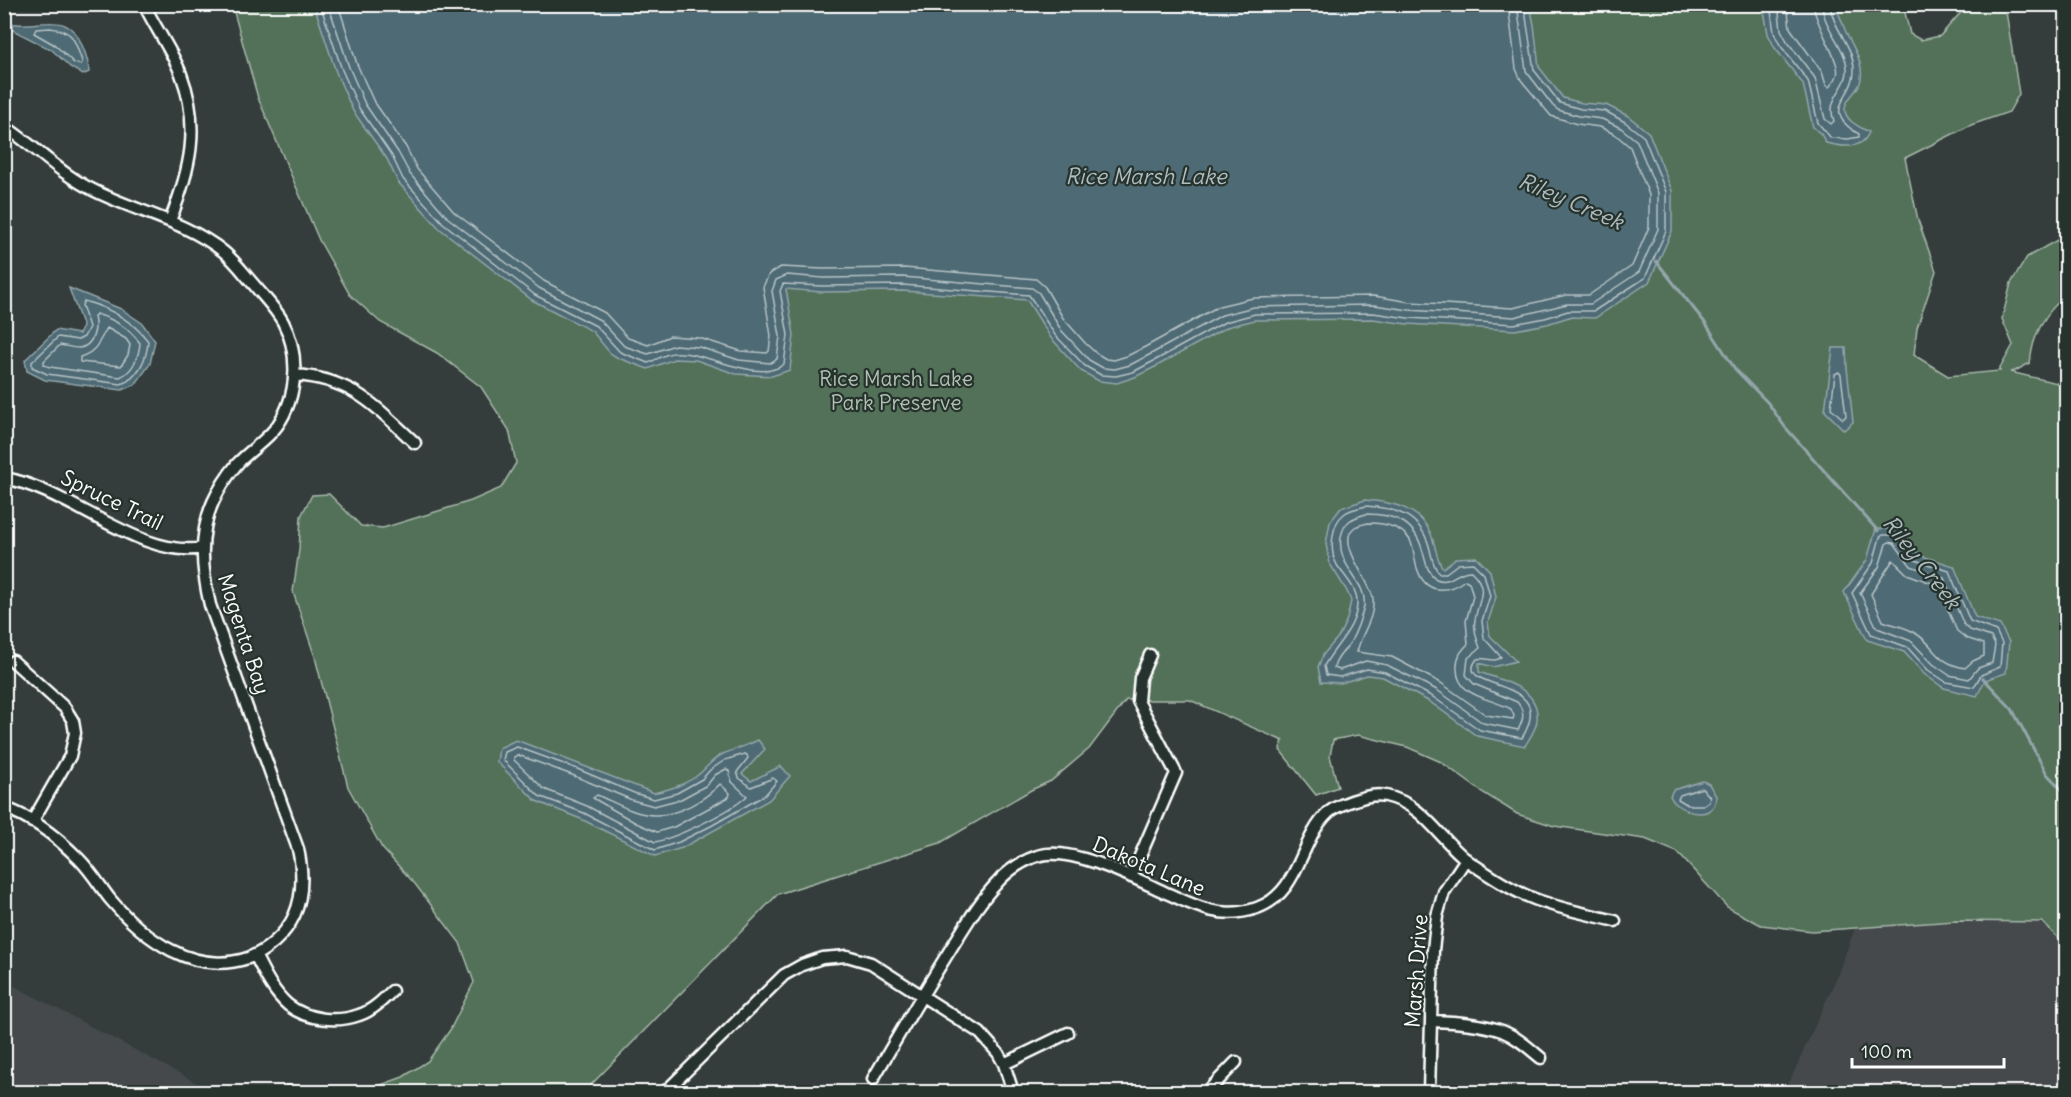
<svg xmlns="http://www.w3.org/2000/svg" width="2071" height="1097" font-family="Delius,sans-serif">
<rect width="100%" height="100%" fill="#343d3b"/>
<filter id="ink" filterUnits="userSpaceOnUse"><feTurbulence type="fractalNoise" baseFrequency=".0167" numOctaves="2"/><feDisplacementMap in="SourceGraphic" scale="12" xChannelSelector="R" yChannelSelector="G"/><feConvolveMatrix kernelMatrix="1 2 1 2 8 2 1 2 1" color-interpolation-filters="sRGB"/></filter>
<g filter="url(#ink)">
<path fill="#444a4c" d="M1979,921L2042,922L2066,946V1092H1785L1836,979L1855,928Z
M5,981L214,1092H5Z"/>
<path fill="#527159" stroke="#a8b8ac" stroke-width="1.5" d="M1903,4L1910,34L1921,40L1940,36L1963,10L1977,5H2005L2019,94L2009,112L1971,125L1905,158L1918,220L1936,271L1917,328L1914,355L1948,376L2000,371L1999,370L2013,345L2002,319L2011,283L2027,257L2066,235V296C2045,311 2032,337 2030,363L2015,371L2010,372L2066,385V946L2042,922L1956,921L1812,931L1761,925L1727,907L1677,852L1645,839L1554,826L1517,814L1482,792L1441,762L1407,747L1358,735L1333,740L1330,756L1338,787L1316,795L1280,750L1283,741L1190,700H1126L1089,749L1051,781L1031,790L940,843L778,894L584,1092H284L286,1085L370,1089L403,1077L428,1061L450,1030L474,982L460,943L415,884L382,848L348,787L315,657L293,592L299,550L301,516L312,495L329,494L361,526L383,528L471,501L501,488L516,463L509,430L481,387L437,353L380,322L350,295L319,240L258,98L232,5Z"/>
<path fill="#4d6b74" stroke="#94a6ac" stroke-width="1.5" d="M314,5H1530L1534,25L1539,67L1563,98L1582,103L1606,105L1628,116L1649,133L1672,191V231L1649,282L1595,318L1569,317L1547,324L1515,330L1407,324L1373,319L1255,320L1227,327L1155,367L1135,377L1117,383L1099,381L1081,371L1051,338L1027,300L903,291L822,292L786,289L794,335L790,370L772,376L736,374L696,360L674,359L648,369L618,358L610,353L592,331L532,300L439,228L398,182L387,159L353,111L336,72Z
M1763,5H1834C1839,12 1842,22 1845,30C1852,46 1866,64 1860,83C1857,92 1844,100 1845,111C1847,122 1860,127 1869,132C1863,150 1841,147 1826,143L1821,134L1813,127L1803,84L1775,48L1768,34Z
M5,21C33,33 66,5 82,45C86,54 89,62 89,72L83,75L70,67L52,50L5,26Z
M69,288L121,309L142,323L155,341L150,364L135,385L122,390L45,380L27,371L25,360L56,330L79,334L83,327Z
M1833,348H1846L1847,368L1853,422L1844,430L1825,411Z
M1365,500C1392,502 1422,508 1432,537C1436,547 1436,559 1443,568L1456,558L1476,557L1490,571L1496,597L1488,622L1490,636L1516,661L1493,667L1479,663V672C1502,681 1540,687 1537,720C1537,728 1529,739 1525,746L1477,736L1430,702L1383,677L1367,675L1341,683L1321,682L1318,667L1323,655L1339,636L1347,619L1351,601L1347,591L1330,564L1326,544L1330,522L1341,508Z
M1876,529H1901L1919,555L1954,566L1975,617L2000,625L2009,642L2006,673L1985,680L1977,696L1944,688L1924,674L1904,652L1867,640L1844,592L1867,560Z
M516,740L654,793C669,789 685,785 698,775C707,768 712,759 723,754C735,749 746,746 758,740L765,749L742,774L751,781L781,766L790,776L769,800L682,848L655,856L581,819L536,801L497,762L499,748Z
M1703,781L1709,784L1716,796C1716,823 1679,814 1670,796L1673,790Z"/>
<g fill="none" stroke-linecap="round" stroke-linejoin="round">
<path stroke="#b8c4c7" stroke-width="1.5" d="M320,4L342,70L359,108L392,156L403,179L443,223L535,295L596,326L620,352L648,363C656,360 666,353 674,353C704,350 760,385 784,364L788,335L780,291L783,284L822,286L903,285L1029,295L1055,335L1085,366L1101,375L1116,376L1133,372L1152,362L1225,322L1255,314L1373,313L1408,318L1514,324L1545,318L1568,311H1594L1645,278L1666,231V192L1644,137L1625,122L1605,111L1581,109L1560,103L1534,70L1524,4
M328,4L349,67L365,104L398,152L410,174L448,218L539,288L600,320L624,346L648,354L675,345L699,347L739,360L770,363L777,359L780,336L772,291L776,280L787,275L823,278L903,277L1032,288L1039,293L1061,330L1089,360L1103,368L1115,369L1130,365L1149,355L1222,315L1254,307L1374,305L1409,310L1514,317L1567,304H1591L1639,272L1658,229V193L1637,141L1621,128L1602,119L1579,116L1558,110L1553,106L1526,71L1517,4
M338,4L357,64L373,100L406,147L417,169L454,212L544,281L605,313L628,338L648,345L670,336L699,338L741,351L767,353L769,351L771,336L763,287L769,274L781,267L823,269L904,268L1036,279L1045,287L1063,318L1086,344L1096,353L1106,359L1114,360L1127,356L1145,347L1219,306L1253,298L1374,296L1410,302L1513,308L1566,295H1589L1632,266L1649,227V195L1630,147L1616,135L1600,127L1577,124L1551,116L1521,80L1516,69L1508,4
M1770,4L1774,33L1780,45L1808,81L1818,123L1831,138L1848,139L1859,137V134C1818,110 1855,97 1854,70C1854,46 1832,28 1830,4
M1778,4L1781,30L1787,41L1815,78L1825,119L1831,124L1834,121C1825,97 1848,89 1847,69C1846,47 1823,28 1822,4
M1787,4L1790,28L1822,72L1826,85L1829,87C1832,84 1836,79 1837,75C1842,63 1814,23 1813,4
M50,28C75,31 74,40 82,61L81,65L74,63L55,45L34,33L36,29Z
M84,301C109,308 132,320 148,341C147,359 138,378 121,384L47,374L32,367V362L58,337L78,340L84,337L89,327L82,305Z
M96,314C114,319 129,328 140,343C139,356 133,372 120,377L50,367L44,365V361L60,345C66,346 73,348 79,348C94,346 97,328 94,317Z
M107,328L126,339L130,345L128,355L121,366L80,362V357C97,352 99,341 107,328Z
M1839,372L1841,375L1846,416L1843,419L1831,408L1835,374Z
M1366,506C1396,508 1420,515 1429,546C1432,556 1432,565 1439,573H1446L1458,564L1473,563L1484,574L1490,596L1482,621L1484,638L1501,657C1494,664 1485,656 1477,659C1450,693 1561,674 1522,738L1480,730L1433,697L1385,672L1367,669L1340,677L1326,675L1324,666C1335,645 1358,627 1357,601C1357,588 1344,576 1337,565C1329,551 1331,524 1344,514C1350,509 1360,508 1366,506Z
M1366,514C1393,514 1414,521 1422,549C1426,561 1426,571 1436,579C1452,585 1455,571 1471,571C1490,589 1478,600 1475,620C1473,629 1477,640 1480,648L1468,658L1466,675L1474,684L1517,702C1525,711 1524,719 1518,730L1483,723L1437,690L1387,665L1366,661L1340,670L1334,668C1335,658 1346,650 1351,641C1357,630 1361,618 1364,606C1368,582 1336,567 1341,537C1344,521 1352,518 1366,514Z
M1368,523C1382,523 1401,526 1410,540C1414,548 1414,559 1417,568C1425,594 1446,594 1465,580L1469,582L1473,596L1466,621L1468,644C1461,651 1456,657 1457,669C1457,697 1491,698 1511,709L1514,716L1513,719L1486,715L1441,683L1392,657L1357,652C1360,635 1375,619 1373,599C1372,582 1334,542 1355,527C1358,525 1364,524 1368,523Z
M1883,535H1898L1915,560L1949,571L1970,621L1996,631L2002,643L2000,667L1981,675L1974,687L1946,682L1928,670L1907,647L1871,634L1852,593L1873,563L1880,537Z
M1889,542L1894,543L1911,566L1944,578L1964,625L1970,630L1991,637L1995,645L1992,663L1978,668L1969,679L1949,675L1933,664L1911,641L1877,628L1860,593L1879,567L1886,544Z
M1893,560L1907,574L1937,585L1957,631L1966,638L1984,644V656L1973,661L1965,668C1935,663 1936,645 1915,633C1906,627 1893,625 1883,621L1871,594Z
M517,747L575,768L634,793L654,799L677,793L702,779L710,770L725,760L745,754L747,755L748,758L737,772L739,778L751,787L773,778L777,781L765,795L711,826L679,842L655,850L584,813L539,796L503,760L505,752Z
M518,755L572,775L632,800L654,806L681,799L707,785L715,775L726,769L729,771L732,782L747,796C730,812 678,837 655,842L587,806L544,789L514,760V757Z
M720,784L730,793L729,797L674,827L657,832L636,823L593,798L597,795C614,802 635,815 654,815C677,816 705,800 720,784Z
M1702,788L1710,797L1709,802L1705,805H1688L1678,799L1680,795Z"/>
<path stroke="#94a6ac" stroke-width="3" d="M1656,261L1706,324L1735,369L1768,403L1785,427L1878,531
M1983,678L2012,709L2047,774L2066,794"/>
<defs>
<path id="minor" d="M144,4C155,28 171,49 181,74C201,127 190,170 170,221
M4,126C35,146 60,174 93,190C136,212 186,221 224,252C236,262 245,275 255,286C264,297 276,309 283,322C300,354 298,396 277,426C266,441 250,450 237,464C228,475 219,489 213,502C198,536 202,571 210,605L298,849C303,872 304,894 294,916C285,935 267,951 248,958C193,976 144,939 110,899C100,886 91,871 79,859C59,839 33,817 4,808
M295,375C353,379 375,406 415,443
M4,478C69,489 141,560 203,548
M13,661L65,708L73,721L75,733L70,756L32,822
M1131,877L1176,773L1138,701L1140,678L1150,655
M255,955C264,973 273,992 288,1005C307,1020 337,1023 359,1015C372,1011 383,1000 392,991
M1431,1021C1454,1022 1480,1023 1502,1031C1517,1037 1529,1048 1541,1058
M1004,1064L1068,1033
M873,1079C898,1036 923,993 950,950C964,928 978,903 997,883C1008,870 1025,859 1041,855C1072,847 1132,877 1160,890C1193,905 1220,921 1257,908C1301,892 1299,840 1328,813C1335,806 1348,802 1358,799C1366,796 1378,794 1386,796C1424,804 1440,840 1468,861C1493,878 1520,896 1549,904C1570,911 1593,915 1615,921
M665,1092L784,975L802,965L822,958L847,956L871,963L980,1033L998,1053L1004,1064L1013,1092
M1207,1092L1236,1062
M1429,1092L1433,950L1437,916L1444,892L1466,859"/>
</defs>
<use href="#minor" stroke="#fff" stroke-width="15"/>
<use href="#minor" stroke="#26332d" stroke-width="10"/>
</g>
</g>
<g text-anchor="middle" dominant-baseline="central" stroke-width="4.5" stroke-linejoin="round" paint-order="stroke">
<g font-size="21" fill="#b1bfb4" stroke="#26332d">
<text x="896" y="378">Rice Marsh Lake<tspan x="896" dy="24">Park Preserve</tspan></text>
</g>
<g font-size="21" fill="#fff" stroke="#26332d">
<text transform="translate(112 500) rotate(26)">Spruce Trail</text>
<text transform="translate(244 634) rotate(72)">Magenta Bay</text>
<text transform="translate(1149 866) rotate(23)">Dakota Lane</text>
<text transform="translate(1416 971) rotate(-86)">Marsh Drive</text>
</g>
<g font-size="22" font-style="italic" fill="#afbcc0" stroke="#26332d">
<text x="1146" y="176">Rice Marsh Lake</text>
<text transform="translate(1571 201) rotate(23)">Riley Creek</text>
<text transform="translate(1922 562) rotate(52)">Riley Creek</text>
</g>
</g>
<rect width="2071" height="1097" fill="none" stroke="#26332d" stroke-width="24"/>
<rect x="12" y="12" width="2047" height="1073" fill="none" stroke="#fff" stroke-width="2" filter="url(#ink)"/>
<path d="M1852 1058v9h152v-9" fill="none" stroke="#ffffff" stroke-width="3"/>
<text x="1861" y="1058" font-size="18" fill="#ffffff" stroke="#26332d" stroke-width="4.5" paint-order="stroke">100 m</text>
</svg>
